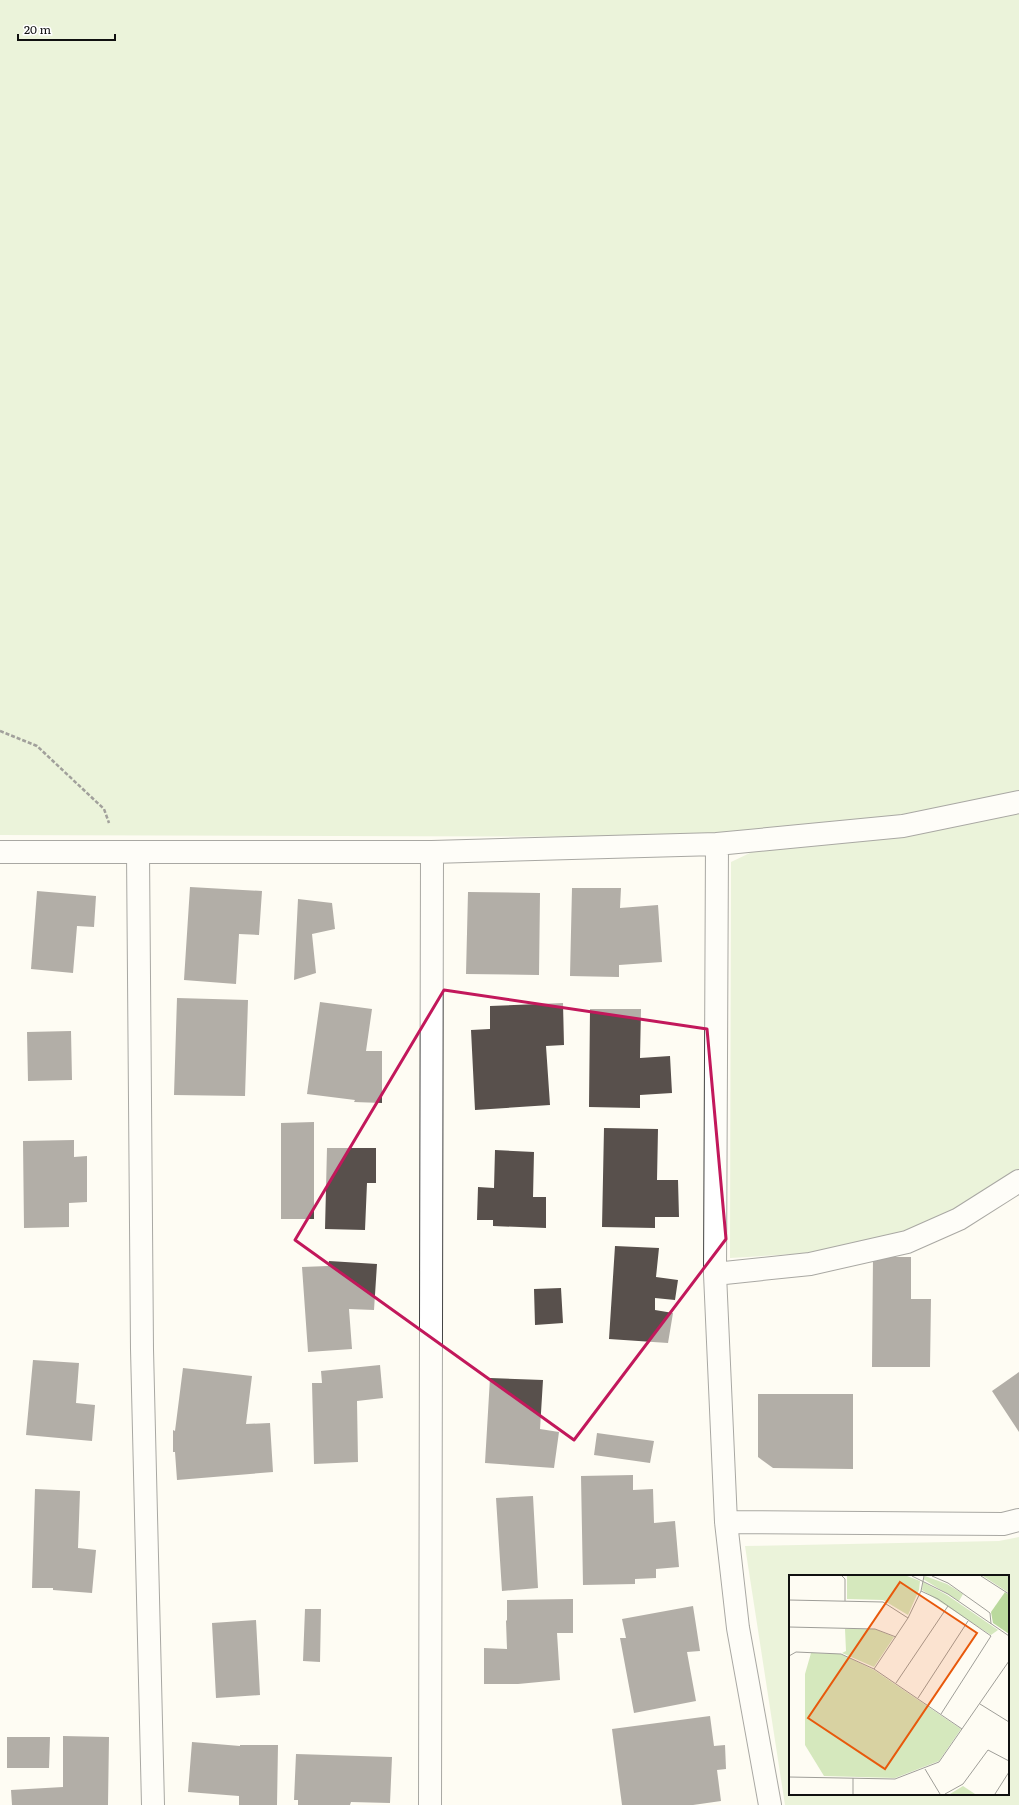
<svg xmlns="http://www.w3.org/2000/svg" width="1019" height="1805" font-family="Literata,serif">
<rect width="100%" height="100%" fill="#fefcf3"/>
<path fill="#d5e8bd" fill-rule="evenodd" d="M0,0H1019V795L899,820L716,837L0,835Z
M1019,812V1172L956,1212L905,1234L811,1253L730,1258L731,862L752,852L906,835Z
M1019,1537V1805H785L745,1546L999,1541ZM790,1576H1008V1794H790Z"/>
<path fill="#58504c" d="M190,887L262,891L259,935L239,934L236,984L184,980Z
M572,888H621L620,908L658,905L662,962L619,965V977L570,976Z
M37,891L96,896L94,927L77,926L73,973L31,969Z
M468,892L540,893L539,975L466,974Z
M298,899L332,903L335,929L312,934L316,973L294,980Z
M177,998L248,1000L245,1096L174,1095Z
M320,1002L372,1009L366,1051H382V1103L354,1102L355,1100L307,1094Z
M563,1003L564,1045L546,1046L550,1105L475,1110L471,1030L490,1029V1006Z
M590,1009H641L640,1058L670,1056L672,1093L640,1095V1108L589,1107Z
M71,1031L72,1080L28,1081L27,1032Z
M314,1122V1219H281V1123Z
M604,1128L658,1129L657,1180H678L679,1217H655V1228L602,1227Z
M74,1140V1157L87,1156V1202L69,1203V1227L24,1228L23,1141Z
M327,1148H376V1183H367L365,1230L325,1229Z
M495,1150L534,1152L533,1197H546V1228L493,1226V1220H477L478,1187L494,1188Z
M615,1246L659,1248L656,1277L678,1280L675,1300L655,1298V1310L673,1313L668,1343L609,1339Z
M873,1257H911V1299H931L930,1367H872Z
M329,1261L377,1264L374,1310L349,1309L352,1349L308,1352L302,1267L328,1266Z
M561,1288L563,1323L535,1325L534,1289Z
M33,1360L79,1363L76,1403L95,1405L92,1441L26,1435Z
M380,1365L383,1398L357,1401L358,1462L314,1464L312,1383H322L321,1371Z
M183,1368L252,1376L246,1424L270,1423L273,1472L177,1480L175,1452H173V1430L175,1431Z
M1019,1372V1432L992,1391Z
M490,1378L543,1380L540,1429L559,1432L554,1468L485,1463Z
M758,1394H853V1469L773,1468L758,1457Z
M597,1433L654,1441L650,1463L594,1455Z
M633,1475V1490L653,1489L654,1523L675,1521L679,1567L656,1569V1578L635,1579V1584L583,1585L581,1476Z
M35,1489L80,1491L78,1548L96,1550L92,1593L53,1590V1588H32Z
M533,1496L538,1588L502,1591L496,1498Z
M573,1599V1633H557L560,1680L518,1684H484V1648L507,1649L506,1621L507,1620V1600Z
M693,1606L700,1651L687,1652L696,1701L634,1713L620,1638H626L622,1619Z
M305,1609H321L320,1662L303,1661Z
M256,1620L260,1695L216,1698L212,1623Z
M710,1716L714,1746L725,1745L726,1769L717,1770L721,1801L693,1805H622L612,1729Z
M63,1736L109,1737L108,1805H12L11,1790L63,1787Z
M7,1737H50L49,1768H7Z
M192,1742L240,1746V1745H278L277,1805H239V1796L188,1792Z
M296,1754L392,1757L390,1803L351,1802L350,1805H298V1800H294Z"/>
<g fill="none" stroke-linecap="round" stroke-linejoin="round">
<defs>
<path id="minor" d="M717,844L903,826L1019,802
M0,852H432L717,844L715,1274L726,1522L738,1628L770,1805
M138,852L142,1349L153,1805
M715,1274L810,1264L907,1242L959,1219L1019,1181
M726,1522L1003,1524L1019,1520
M430,1805L432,852"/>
</defs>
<use href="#minor" stroke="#434343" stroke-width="24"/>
<path stroke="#323232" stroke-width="2.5" stroke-dasharray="4 2" stroke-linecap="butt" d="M0,731L37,746L104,809L109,823"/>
<use href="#minor" stroke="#fff" stroke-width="22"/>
</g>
<path d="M0 0H1019V1805H0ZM444,990L707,1029L726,1239L574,1440L295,1240Z" fill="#fefcf3" fill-opacity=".55" fill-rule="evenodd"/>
<path fill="none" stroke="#c2185b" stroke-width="3" stroke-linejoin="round" d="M444,990L707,1029L726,1239L574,1440L295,1240Z"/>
<g transform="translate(789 1575)">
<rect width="220" height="220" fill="#fefcf3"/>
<path d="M58,1H118L131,6L130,15L119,40L94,25L58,24ZM136,1L158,9L174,19L170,26L134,4ZM194,1H220V18ZM134,7L158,20L209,55L202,60L133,15ZM56,54H86L105,62L85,92L53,78L57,76ZM22,78L52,79L85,95L172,154L150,186L106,203L35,201L16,170V99ZM174,211L186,219H161Z" fill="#d5e8bd"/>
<path d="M216,17L220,20V59L204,48L202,37Z" fill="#bad99d"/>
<path fill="none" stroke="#9f9e98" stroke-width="1" d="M53,1L56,4V26M123,1L159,19L220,61M143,1L159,8L197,35L201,38L202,49M192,1L220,19M132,16L135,1M0,25L94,27L119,43M0,52L86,54L107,62M0,85V81L7,77L52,79L85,94M107,108L159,31M129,123L179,46M191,129L220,147M152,139L202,61L149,24L132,16L119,43L85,94L173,154M136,194L151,219M0,202L106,204L150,187L220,86M64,203V219M156,219L174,209L199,175L220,186M206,219L220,197"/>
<path fill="#e8590c" fill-opacity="0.15" stroke="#e8590c" stroke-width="2" d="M111,7L188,58L96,194L19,143Z"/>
<rect width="220" height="220" fill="none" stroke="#101010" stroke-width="2"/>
</g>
<path d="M18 34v6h97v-6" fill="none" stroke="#101010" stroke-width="2"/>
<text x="24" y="34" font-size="12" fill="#101010" stroke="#ffffff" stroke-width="3" paint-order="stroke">20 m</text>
</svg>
